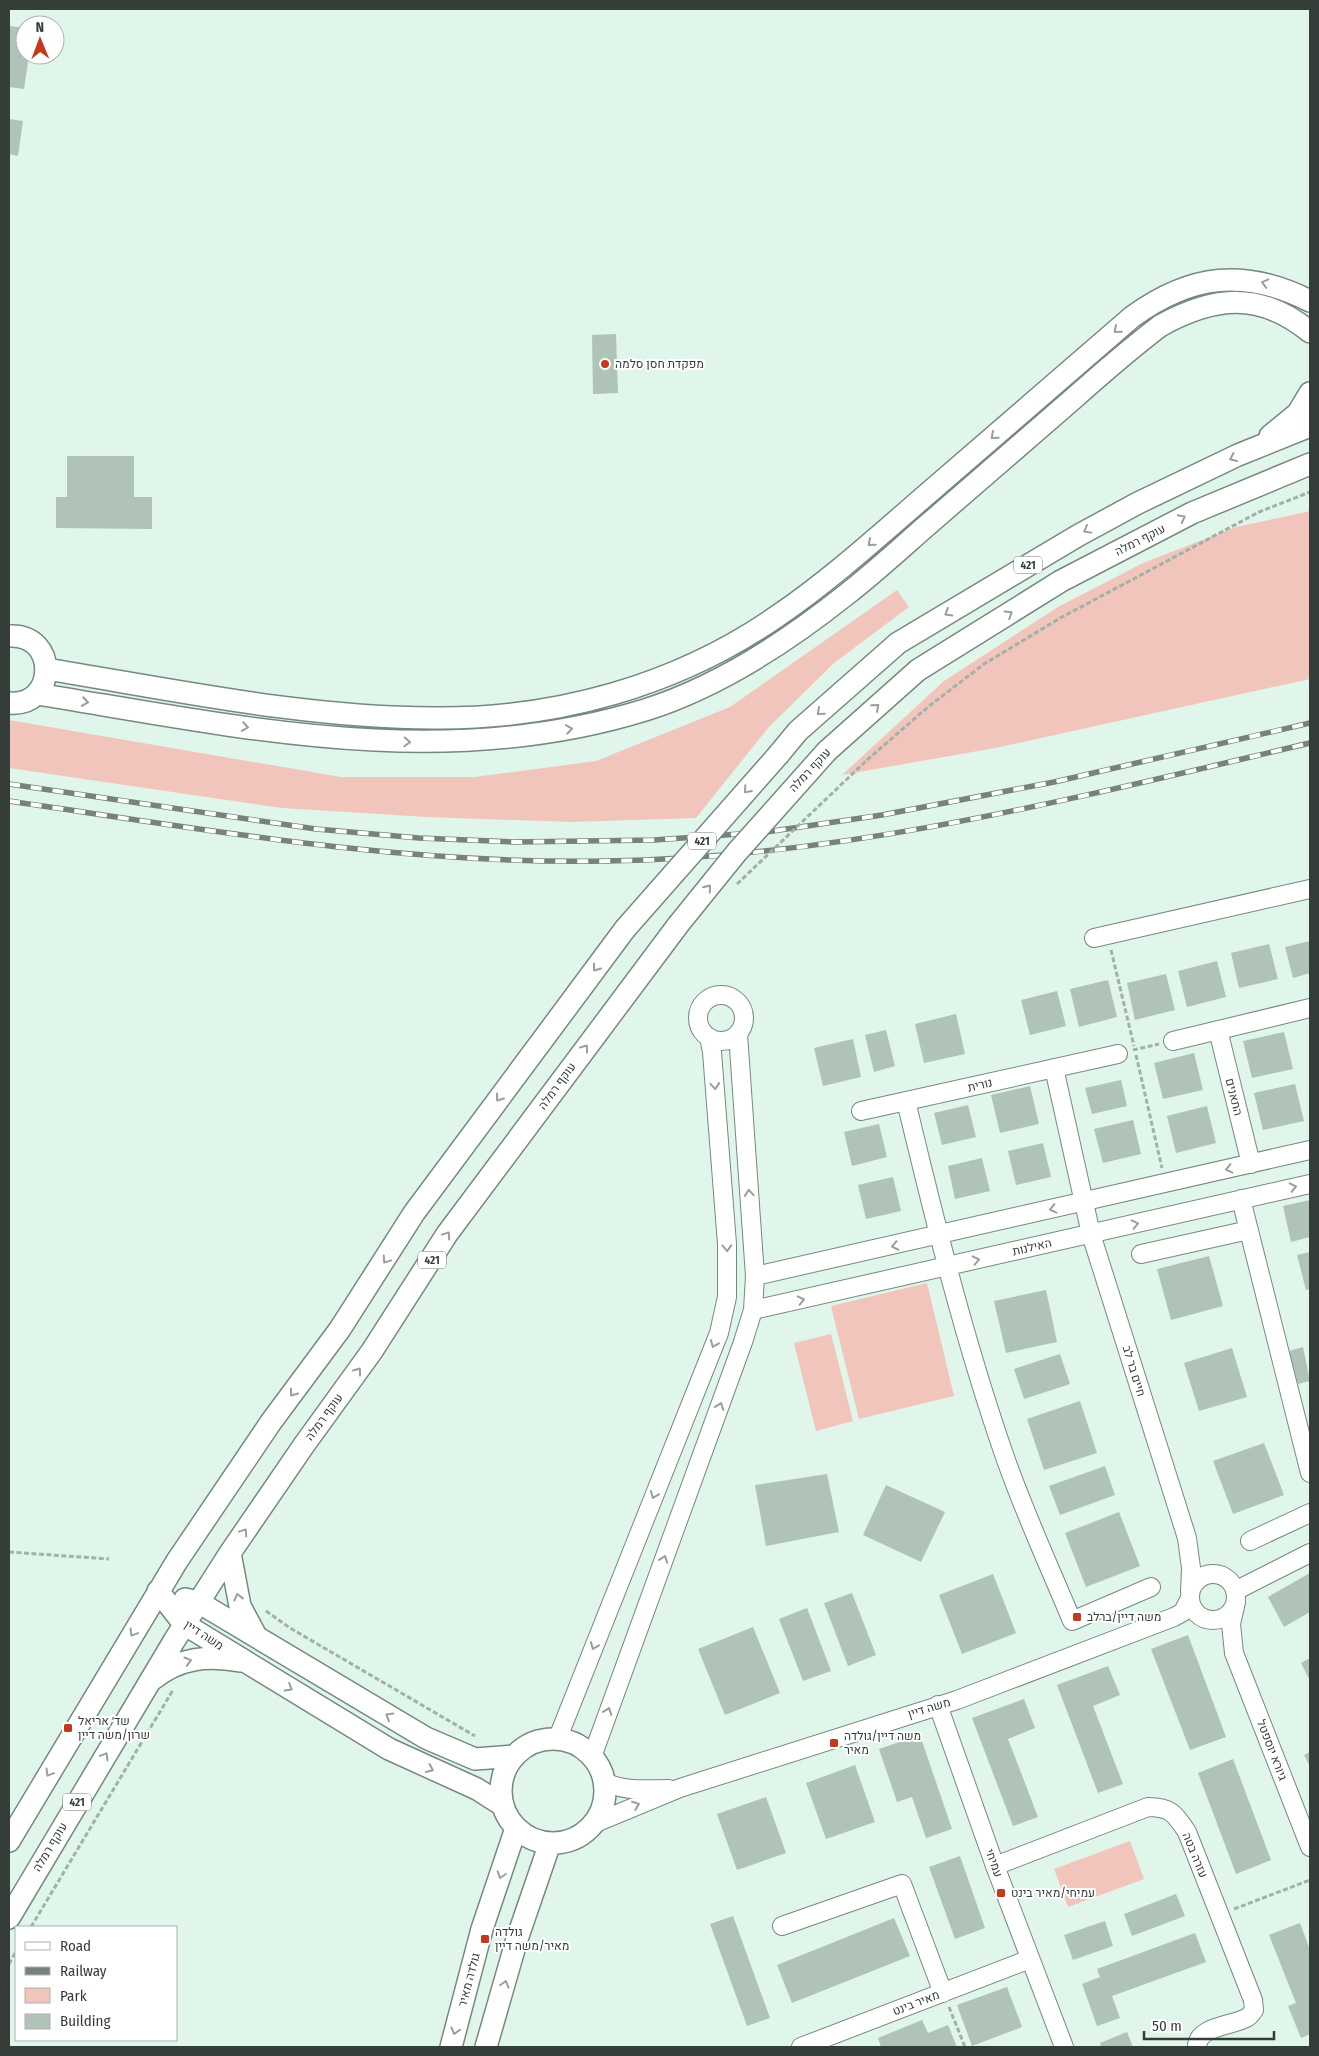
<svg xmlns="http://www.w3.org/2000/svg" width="1319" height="2056" font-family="'Fira Sans Condensed',Heebo,sans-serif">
<rect width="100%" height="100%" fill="#e0f6ea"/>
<path fill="#f1c5bb" d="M1310,511V679L995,748L842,775L944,681L1058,607L1143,563L1236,527Z
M897,590L909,607L834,663L768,728L696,818L571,822L427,817L282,808L9,768V720L341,777H475L596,761L730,707Z
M927,1283L954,1396L859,1419L831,1306Z
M831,1334L853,1421L816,1431L794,1343Z
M1130,1841L1144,1879L1068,1907L1054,1869Z"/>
<path fill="#afc3b8" d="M9,26L25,28V55H29L24,89L9,87Z
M9,119L23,121L18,156L9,154Z
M616,334L618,393L593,394L592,335Z
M67,456H134V497H152V529L56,528V497H67Z
M1310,941V973L1293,978L1285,947Z
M1269,944L1278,979L1239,988L1231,953Z
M1217,961L1226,997L1187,1007L1178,971Z
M1166,974L1175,1010L1135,1020L1127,983Z
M1108,980L1117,1017L1079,1027L1070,989Z
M1057,991L1066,1026L1030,1035L1021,1000Z
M956,1014L965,1054L924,1063L915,1024Z
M886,1030L895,1066L874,1072L865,1035Z
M1284,1032L1293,1069L1252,1078L1243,1041Z
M853,1039L861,1077L823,1086L814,1048Z
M1194,1053L1203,1090L1163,1099L1154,1063Z
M1121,1080L1127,1106L1092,1114L1085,1088Z
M1295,1084L1304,1121L1263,1130L1254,1093Z
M1030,1086L1039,1124L1000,1133L991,1095Z
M968,1105L976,1137L942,1145L934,1113Z
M1207,1106L1216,1143L1176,1153L1167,1116Z
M1133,1120L1141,1154L1103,1163L1094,1129Z
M879,1124L887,1157L852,1166L844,1132Z
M1043,1143L1051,1177L1016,1185L1008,1151Z
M982,1158L990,1191L955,1199L948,1166Z
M893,1177L901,1211L866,1219L858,1185Z
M1310,1200V1237L1291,1242L1283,1206Z
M1310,1252V1289L1306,1290L1297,1255Z
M1209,1256L1223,1306L1171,1320L1157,1269Z
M1046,1290L1057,1342L1006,1353L994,1301Z
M1303,1347L1310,1381L1298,1384L1289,1351Z
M1232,1348L1247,1397L1199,1411L1184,1363Z
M1060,1354L1070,1384L1024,1399L1014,1369Z
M1080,1401L1097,1453L1044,1470L1027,1419Z
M1264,1443L1284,1495L1233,1514L1213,1461Z
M1105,1466L1115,1495L1060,1515L1049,1486Z
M827,1474L839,1532L766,1546L755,1485Z
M886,1485L945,1512L921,1562L863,1535Z
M1119,1512L1140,1566L1086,1587L1065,1533Z
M1310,1573V1612L1284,1627L1268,1597Z
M993,1574L1016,1633L962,1654L939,1595Z
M852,1593L876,1655L848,1666L824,1603Z
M807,1608L831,1671L803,1681L779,1619Z
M753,1627L780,1693L725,1715L698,1649Z
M1188,1635L1226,1737L1190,1750L1151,1649Z
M1310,1658V1681L1301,1663Z
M1108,1666L1120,1695L1093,1706L1123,1784L1098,1793L1057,1685Z
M1024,1699L1035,1728L1008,1739L1038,1817L1013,1826L972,1718Z
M920,1735L952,1829L926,1838L912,1797L897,1802L879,1749Z
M1310,1752V1767L1304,1755Z
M1233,1759L1271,1860L1236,1874L1198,1773Z
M855,1765L875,1822L826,1839L806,1783Z
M766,1797L786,1853L737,1870L717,1814Z
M960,1856L985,1928L955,1939L929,1867Z
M1176,1894L1185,1916L1132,1936L1124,1914Z
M733,1916L770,2018L747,2026L710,1924Z
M894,1918L910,1956L792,2003L777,1965Z
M1105,1921L1113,1946L1073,1960L1064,1935Z
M1300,1923L1310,1950V2034L1301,2038L1288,2006L1296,2003L1269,1935Z
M1195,1933L1206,1962L1112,1996L1120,2018L1097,2026L1082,1984L1100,1977L1097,1969Z
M1007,1987L1022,2027L972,2046L957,2005Z
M922,2020L928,2033L948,2025L957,2047H881L878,2038Z
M1127,2032L1133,2047H1101L1100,2043Z"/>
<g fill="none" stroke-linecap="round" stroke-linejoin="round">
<defs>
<path id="minor" d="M1094,938L1310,889
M698 1018a23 23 0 1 1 46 0a23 23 0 1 1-46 0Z
M1218,1030L1251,1164
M1173,1041L1310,1008
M1054,1068L1091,1234L1187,1538L1191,1568L1190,1592
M906,1101C935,1222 965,1343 1006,1460C1025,1514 1050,1568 1072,1621L1151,1587
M861,1111L1118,1054
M1241,1199L1310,1473
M1141,1254L1249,1230
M755,1276L1310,1150
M753,1310L1310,1184
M1250,1541L1310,1513
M1190 1597a23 23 0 1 1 46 0a23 23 0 1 1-46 0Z
M1235,1591L1310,1553
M1236,1602L1231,1624L1234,1653L1310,1847
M938,1705L995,1866L1064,2047
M557,1740L719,1333L727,1297V1244L712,1052L709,1037
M592,1757L743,1342L753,1310L755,1276L738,1034
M604,1781C621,1792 649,1789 669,1789
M593,1824L680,1788L957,1700L1174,1617L1183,1612L1189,1600
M995,1866L1148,1807C1171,1807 1175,1814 1187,1832L1253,2000L1254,2010C1252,2013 1249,2017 1246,2018C1232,2026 1197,2026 1197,2047
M782,1926L902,1884L943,1993
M801,2047L1030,1959"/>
<path id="major" d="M1270,436L1298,413L1310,393
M9,636C59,633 57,708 9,703
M46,669C175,690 305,718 435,718C556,719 676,686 776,617C832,579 882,533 933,489C999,432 1066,374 1132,317C1191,274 1245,268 1310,301
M37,694C241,727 442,773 645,710C718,687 787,642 847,594C874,573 899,550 924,528C974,485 1023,442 1073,399C1101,374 1130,349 1160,326C1214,296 1260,291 1310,332
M827,751L918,670L1061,581L1192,513L1310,464
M779,754L798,731L898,643L1079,535L1138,503L1238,455L1310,426
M230,1553L240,1606L256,1636
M158,1591L184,1624L389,1749L477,1789L502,1805
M185,1599L198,1602L426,1738L475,1759L515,1756
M153,1679C179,1658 207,1655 240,1661
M501 1791a52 52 0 1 1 104 0a52 52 0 1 1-104 0Z
M9,1841L177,1561L271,1422L340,1329L414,1213L625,929
M9,1918L174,1641L230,1553L304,1445L372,1351L447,1234L678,925
M451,2047L482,1929L516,1828
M486,2047L517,1939L550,1843"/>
</defs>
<use href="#minor" stroke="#76897f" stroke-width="20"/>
<use href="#major" stroke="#76897f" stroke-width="24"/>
<path stroke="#a0b1a8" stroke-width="3" stroke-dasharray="5 2.5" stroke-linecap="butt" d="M867,760L928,707L984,664L1062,617L1259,512L1310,492
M1111,950L1134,1046
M1133,1050L1159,1044
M1136,1055L1162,1168
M9,1552L109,1559
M266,1611L290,1628L475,1736
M1234,1909L1310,1880
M31,1927L173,1690
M9,1964L16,1951
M949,2007L965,2047"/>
<use href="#minor" stroke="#fff" stroke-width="18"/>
<use href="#major" stroke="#fff" stroke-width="21"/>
<defs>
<path id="rail" d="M9,784L316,829L419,838L515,842L654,840L766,832L882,815L1054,782L1310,723
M9,801C207,830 406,865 607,861C844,858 1080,797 1310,743"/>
</defs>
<use href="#rail" stroke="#76837c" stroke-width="5.5"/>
<use href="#rail" stroke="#fff" stroke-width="4" stroke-dasharray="11" stroke-linecap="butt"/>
<defs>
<path id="major-bridge" d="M678,925L737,852L827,751
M625,929L779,754"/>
</defs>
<use href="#major-bridge" stroke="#76897f" stroke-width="24" stroke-linecap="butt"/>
<path stroke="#a0b1a8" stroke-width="3" stroke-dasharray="5 2.5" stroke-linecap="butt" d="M737,884L867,760"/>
<use href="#major-bridge" stroke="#fff" stroke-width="21"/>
</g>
<defs><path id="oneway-chevron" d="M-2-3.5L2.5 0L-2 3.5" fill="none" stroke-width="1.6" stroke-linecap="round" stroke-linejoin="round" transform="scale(1.25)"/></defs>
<g stroke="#9a9e9c">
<use href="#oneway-chevron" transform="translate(1265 283) rotate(-165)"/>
<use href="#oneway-chevron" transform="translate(1117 330) rotate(139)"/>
<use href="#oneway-chevron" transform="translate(994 436) rotate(139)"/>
<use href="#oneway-chevron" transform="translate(1233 458) rotate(156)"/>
<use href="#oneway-chevron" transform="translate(1182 518) rotate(-26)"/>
<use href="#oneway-chevron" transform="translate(1087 530) rotate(151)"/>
<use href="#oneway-chevron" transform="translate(871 543) rotate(139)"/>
<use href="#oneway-chevron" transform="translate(948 613) rotate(149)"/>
<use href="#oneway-chevron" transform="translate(1009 614) rotate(-32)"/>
<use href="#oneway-chevron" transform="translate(85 702) rotate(9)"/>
<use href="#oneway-chevron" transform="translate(876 707) rotate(-41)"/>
<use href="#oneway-chevron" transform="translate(820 712) rotate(139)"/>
<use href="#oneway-chevron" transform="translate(245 727) rotate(9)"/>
<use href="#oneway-chevron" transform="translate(569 729) rotate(-9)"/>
<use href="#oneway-chevron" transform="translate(407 742) rotate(3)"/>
<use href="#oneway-chevron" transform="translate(747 790) rotate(131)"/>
<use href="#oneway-chevron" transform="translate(708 888) rotate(-51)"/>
<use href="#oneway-chevron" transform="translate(596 968) rotate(126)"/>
<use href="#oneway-chevron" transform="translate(585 1048) rotate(-54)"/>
<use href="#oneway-chevron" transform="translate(715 1086) rotate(85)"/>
<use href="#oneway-chevron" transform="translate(499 1098) rotate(126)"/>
<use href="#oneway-chevron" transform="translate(1229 1169) rotate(167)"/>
<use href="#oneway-chevron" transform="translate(1293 1187) rotate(-13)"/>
<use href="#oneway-chevron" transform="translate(749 1193) rotate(-95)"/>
<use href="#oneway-chevron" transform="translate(1053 1209) rotate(167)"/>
<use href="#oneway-chevron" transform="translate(1135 1224) rotate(-13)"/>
<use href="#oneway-chevron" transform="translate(447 1235) rotate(-56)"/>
<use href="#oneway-chevron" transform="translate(895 1246) rotate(168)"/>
<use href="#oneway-chevron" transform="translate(727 1248) rotate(88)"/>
<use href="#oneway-chevron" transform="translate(386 1260) rotate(124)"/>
<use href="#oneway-chevron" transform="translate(976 1260) rotate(-13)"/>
<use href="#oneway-chevron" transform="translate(801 1300) rotate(-13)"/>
<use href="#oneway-chevron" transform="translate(714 1344) rotate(112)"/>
<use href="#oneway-chevron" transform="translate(358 1371) rotate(-54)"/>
<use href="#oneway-chevron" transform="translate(293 1393) rotate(126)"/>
<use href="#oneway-chevron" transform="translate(720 1406) rotate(-70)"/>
<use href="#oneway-chevron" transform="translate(654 1495) rotate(112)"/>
<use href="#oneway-chevron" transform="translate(244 1532) rotate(-56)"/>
<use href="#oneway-chevron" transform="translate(664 1559) rotate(-70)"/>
<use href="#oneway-chevron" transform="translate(238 1597) rotate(-104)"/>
<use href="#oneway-chevron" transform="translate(133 1633) rotate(121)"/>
<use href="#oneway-chevron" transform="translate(594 1646) rotate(112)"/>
<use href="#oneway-chevron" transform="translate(188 1661) rotate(-16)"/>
<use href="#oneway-chevron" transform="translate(289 1688) rotate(31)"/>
<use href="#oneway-chevron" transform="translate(608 1711) rotate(-70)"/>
<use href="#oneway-chevron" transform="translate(389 1716) rotate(-149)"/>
<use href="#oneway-chevron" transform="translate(105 1756) rotate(-59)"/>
<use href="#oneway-chevron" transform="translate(430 1769) rotate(25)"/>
<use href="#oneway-chevron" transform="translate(49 1773) rotate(121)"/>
<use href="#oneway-chevron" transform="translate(636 1805) rotate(-21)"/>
<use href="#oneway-chevron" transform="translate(501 1875) rotate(108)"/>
<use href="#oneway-chevron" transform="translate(505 1984) rotate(-74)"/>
<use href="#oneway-chevron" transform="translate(455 2031) rotate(105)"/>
</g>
<g fill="#c3391d" stroke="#fff" stroke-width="2">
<circle cx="605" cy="364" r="5"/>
<rect x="1072" y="1612" width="10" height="10" rx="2.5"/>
<rect x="63" y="1723" width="10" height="10" rx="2.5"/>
<rect x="829" y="1738" width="10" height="10" rx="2.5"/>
<rect x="996" y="1888" width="10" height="10" rx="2.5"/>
<rect x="480" y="1934" width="10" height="10" rx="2.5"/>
</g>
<g text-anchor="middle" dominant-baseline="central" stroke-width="4" stroke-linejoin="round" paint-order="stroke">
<g fill="#fff" stroke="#727774" stroke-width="1">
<rect x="1014" y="556.5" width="28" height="17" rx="4"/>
<rect x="688" y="832.5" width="28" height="17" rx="4"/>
<rect x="418" y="1251.5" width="28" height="17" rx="4"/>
<rect x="63" y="1793.5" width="28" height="17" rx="4"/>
</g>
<g font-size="11" font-weight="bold" fill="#353d39">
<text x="1028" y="565">421</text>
<text x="702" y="841">421</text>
<text x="432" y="1260">421</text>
<text x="77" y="1802">421</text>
</g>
<g font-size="12" fill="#353d39" stroke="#fff" text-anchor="start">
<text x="615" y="364">מפקדת חסן סלמה</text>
<text x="1087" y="1617">משה דיין/ברלב</text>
<text x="78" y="1721">שד׳ אריאל<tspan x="78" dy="14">שרון/משה דיין</tspan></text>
<text x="844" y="1736">משה דיין/גולדה<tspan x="844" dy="14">מאיר</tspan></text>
<text x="1011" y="1893">עמיחי/מאיר בינט</text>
<text x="495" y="1932">גולדה<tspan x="495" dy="14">מאיר/משה דיין</tspan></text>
</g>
<g font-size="12" fill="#353d39" stroke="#fff">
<text transform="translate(1140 540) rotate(-27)">עוקף רמלה</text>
<text transform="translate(810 770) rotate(-47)">עוקף רמלה</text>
<text transform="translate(980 1085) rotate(-13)">נורית</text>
<text transform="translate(557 1086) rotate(-54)">עוקף רמלה</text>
<text transform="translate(1234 1097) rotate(76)">התאנים</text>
<text transform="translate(1032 1247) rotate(-13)">האילנות</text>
<text transform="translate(1134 1371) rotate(73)">חיים בר לב</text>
<text transform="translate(324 1417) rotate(-54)">עוקף רמלה</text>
<text transform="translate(204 1635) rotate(33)">משה דיין</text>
<text transform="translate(929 1708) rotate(-17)">משה דיין</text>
<text transform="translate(1272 1750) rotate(69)">גיורא יוספטל</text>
<text transform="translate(50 1847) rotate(-59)">עוקף רמלה</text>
<text transform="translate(1195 1855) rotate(68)">עזרה בטה</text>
<text transform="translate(994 1863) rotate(70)">עמיחי</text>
<text transform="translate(469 1980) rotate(-75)">גולדה מאיר</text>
<text transform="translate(916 2003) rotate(-21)">מאיר בינט</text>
</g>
</g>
<rect width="1319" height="2056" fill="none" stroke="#353d39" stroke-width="20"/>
<rect x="15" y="1926" width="162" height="115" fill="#ffffff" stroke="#aeb1b0"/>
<rect x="25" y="1942" width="25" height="8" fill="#ffffff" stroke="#aeb1b0"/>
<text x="60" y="1951" font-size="15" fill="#353d39">Road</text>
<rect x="25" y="1967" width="25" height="8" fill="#76837c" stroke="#aeb1b0"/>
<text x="60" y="1976" font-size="15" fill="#353d39">Railway</text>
<rect x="25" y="1988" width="25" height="15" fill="#f1c5bb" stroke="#aeb1b0"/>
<text x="60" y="2001" font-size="15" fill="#353d39">Park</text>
<rect x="25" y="2014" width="25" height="15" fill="#afc3b8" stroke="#aeb1b0"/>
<text x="60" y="2026" font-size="15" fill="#353d39">Building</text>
<g transform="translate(40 40) rotate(359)"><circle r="24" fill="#ffffff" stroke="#aeb1b0"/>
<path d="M0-4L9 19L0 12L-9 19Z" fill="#c3391d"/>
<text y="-8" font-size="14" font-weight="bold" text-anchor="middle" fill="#353d39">N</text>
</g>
<path d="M1144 2031v8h130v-8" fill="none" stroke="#353d39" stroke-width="2.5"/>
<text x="1152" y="2031" font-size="15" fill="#353d39" stroke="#ffffff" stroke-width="4" paint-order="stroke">50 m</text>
</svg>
